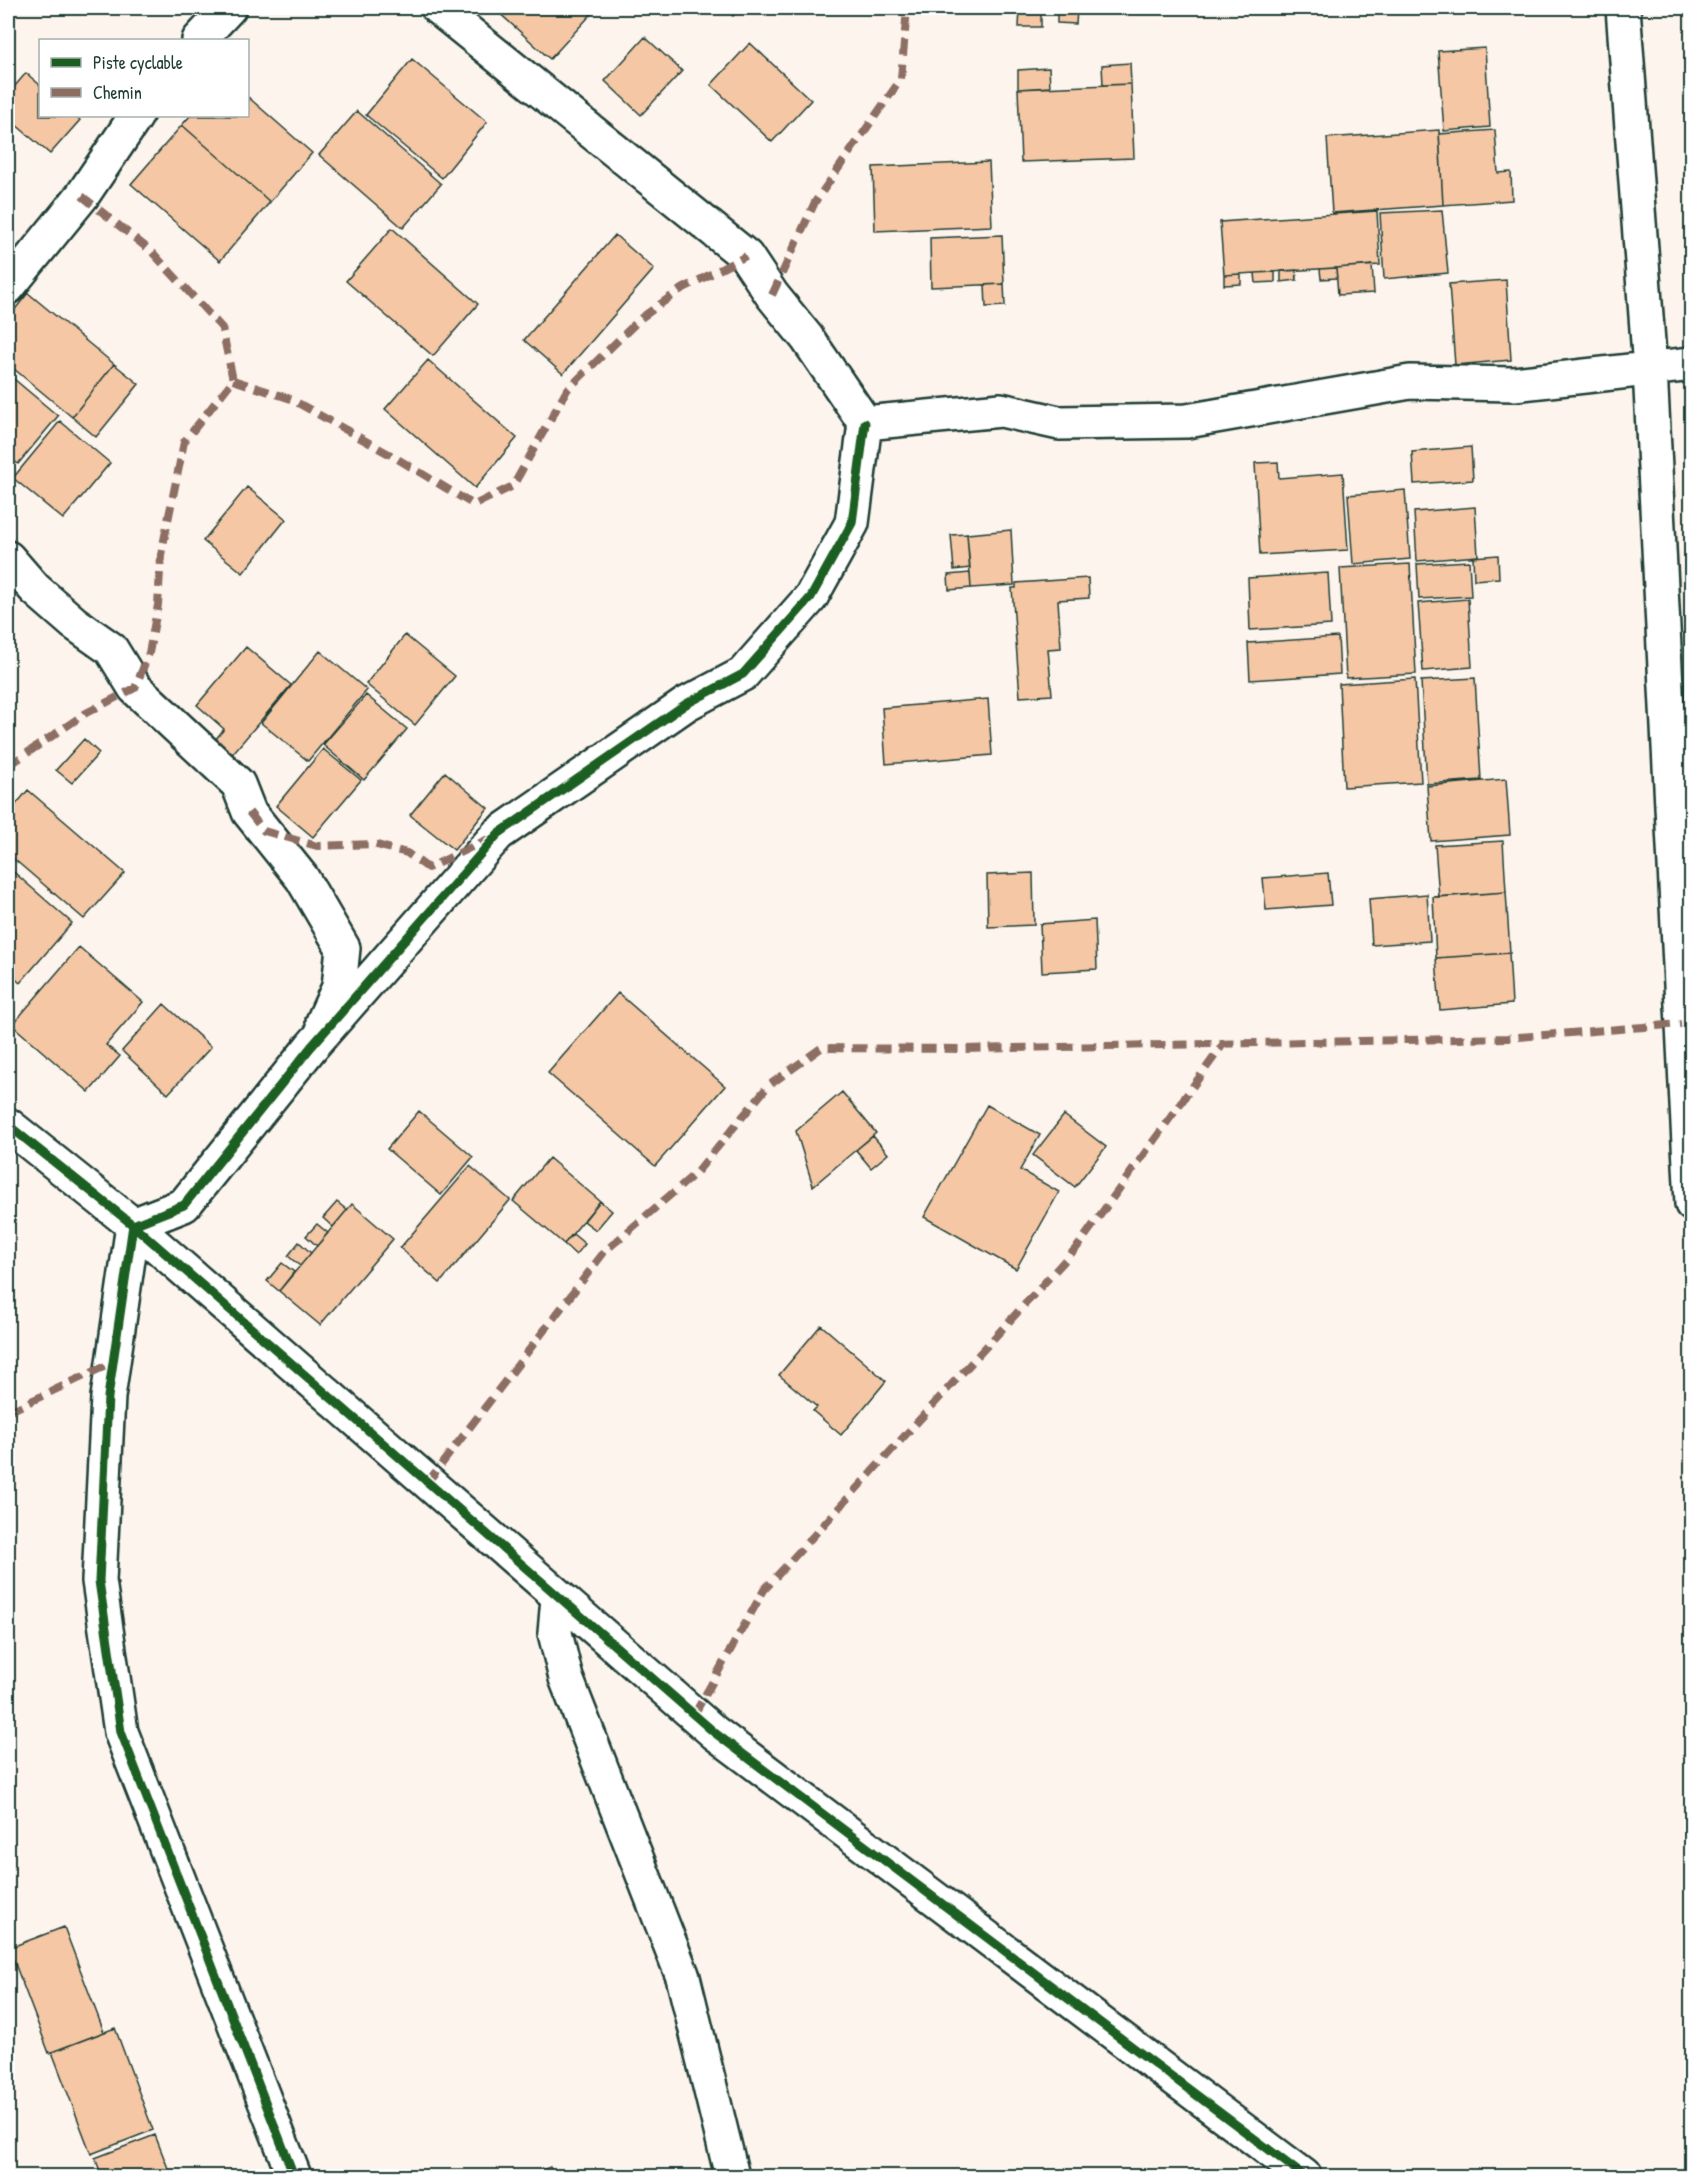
<svg xmlns="http://www.w3.org/2000/svg" width="1699" height="2184" font-family="'Patrick Hand',sans-serif">
<rect width="100%" height="100%" fill="#fdf4ed"/>
<filter id="ink" filterUnits="userSpaceOnUse"><feTurbulence type="fractalNoise" baseFrequency=".0167" numOctaves="2"/><feDisplacementMap in="SourceGraphic" scale="12" xChannelSelector="R" yChannelSelector="G"/><feConvolveMatrix kernelMatrix="1 2 1 2 8 2 1 2 1" color-interpolation-filters="sRGB"/></filter>
<g filter="url(#ink)">
<path fill="#f5c7a4" stroke="#1f3d34" stroke-width="1.5" d="M499,8H597L550,59L496,10Z
M723,8H740L733,16Z
M1020,8H1077V10Z
M1020,8L1041,9V27H1019Z
M1057,9L1077,10L1076,24L1057,23Z
M645,37L682,71L641,115L605,81Z
M750,43L811,100L772,142L711,85Z
M1485,48L1490,127L1444,131L1438,51Z
M412,59L487,122L442,178L366,115Z
M1130,63L1131,84L1103,85L1102,65Z
M1049,68L1050,87L1018,89V70Z
M26,73L40,85V116H75L80,120L50,154L8,118V94Z
M1131,84L1134,158L1021,162L1018,89Z
M248,97L312,153L270,202L182,125L190,116H248Z
M357,111L441,184L403,228L319,155Z
M182,125L270,202L220,261L131,184Z
M1439,130L1443,205L1332,213L1327,138Z
M1495,130L1498,173L1511,172L1512,200L1443,205L1439,134Z
M989,162L992,226L875,231L873,167Z
M1442,210L1448,273L1384,279L1380,213Z
M1377,211L1380,265L1224,275L1220,222Z
M392,228L478,304L433,356L346,281Z
M615,235L654,269L563,374L524,340Z
M1002,235L1004,284L931,287L930,238Z
M1372,265L1374,293L1338,295L1336,268Z
M1336,268L1337,278L1321,279L1320,269Z
M1296,270L1297,280L1281,282V271Z
M1275,272V282L1256,283L1255,273Z
M1241,274V284L1224,285V275Z
M1506,280L1511,360L1455,365L1449,284Z
M1004,284L1005,306L986,307L985,285Z
M28,293L114,364L72,417L8,364V318Z
M428,360L517,438L475,488L385,409Z
M114,364L139,384L96,437L72,417Z
M8,374L58,416L18,464L8,456Z
M60,421L110,463L63,519L13,478Z
M1471,447L1473,480L1414,484L1412,452Z
M1278,462L1279,478L1343,473L1348,550L1260,555L1255,463Z
M247,487L286,519L243,573L203,541Z
M1405,490L1410,559L1353,564L1348,495Z
M1475,507L1478,556L1417,561L1414,512Z
M1011,530L1014,585L971,588L967,534Z
M967,534L970,568L954,570L951,535Z
M1498,555L1499,578L1474,580L1473,557Z
M1469,561L1471,596L1419,599L1417,564Z
M1410,564L1416,674L1346,678L1340,568Z
M970,573L971,588L949,590L948,575Z
M1328,573L1331,625L1250,630L1248,578Z
M1088,578L1089,598L1058,600L1061,648L1048,649L1052,695L1020,697L1012,588H1016V583Z
M1468,599L1472,667L1423,671L1418,603Z
M405,635L455,676L415,725L366,684Z
M1338,637L1340,674L1250,680L1248,643Z
M246,647L291,685L228,759L211,745L224,729L197,705Z
M320,651L367,690L308,761L261,723Z
M1475,678L1481,780L1427,784L1421,681Z
M1415,679L1421,782L1344,787L1339,684Z
M366,695L407,729L364,780L323,745Z
M988,699L992,755L886,764L882,708Z
M84,739L99,753L72,783L56,770Z
M323,749L361,780L313,837L276,806Z
M445,772L488,808L454,850L410,815Z
M1506,779L1510,835L1431,841L1427,786Z
M28,790L125,873L84,919L8,854V814Z
M1503,841L1506,892L1439,897L1435,845Z
M8,867L72,923L20,983L8,972Z
M1033,873L1034,925L988,927L987,875Z
M1328,873L1331,905L1266,910L1263,878Z
M1506,892L1510,953L1436,958L1433,897Z
M1427,894L1430,941L1372,945L1369,899Z
M1095,920L1097,969L1042,972L1040,924Z
M79,947L143,1002L106,1045L120,1056L89,1092L12,1025Z
M1509,953L1512,1004L1440,1010L1436,958Z
M618,993L725,1086L655,1166L548,1073Z
M164,1004L211,1047L168,1094L122,1051Z
M842,1092L876,1133L813,1186L796,1131Z
M987,1105L1040,1135L1020,1170L1059,1192L1016,1269L924,1217Z
M419,1111L473,1157L441,1195L387,1149Z
M1064,1115L1106,1147L1075,1187L1033,1155Z
M873,1136L888,1154L871,1168L856,1150Z
M549,1158L600,1201L564,1244L513,1201Z
M470,1166L510,1200L440,1283L400,1248Z
M600,1201L612,1211L596,1230L584,1221Z
M337,1202L347,1210L333,1227L323,1218Z
M352,1204L393,1239L320,1325L279,1291Z
M317,1224L328,1233L317,1246L306,1236Z
M573,1234L585,1244L576,1255L564,1244Z
M299,1242L311,1253L300,1266L288,1256Z
M282,1263L294,1272L279,1291L267,1281Z
M821,1325L886,1381L841,1435L813,1411L817,1407L779,1375Z
M64,1927L104,2032L49,2053L9,1948Z
M115,2028L153,2130L91,2154L52,2052Z
M155,2135L171,2176H102L95,2158Z
M550,2167L554,2176H527Z"/>
<g fill="none" stroke-linecap="round" stroke-linejoin="round">
<defs>
<path id="minor" d="M438,8L746,256L772,295L807,338L865,423L1001,410L1059,423L1187,421L1410,382L1514,384L1692,364
M1623,8L1650,369L1692,1204
M199,40L229,8
M8,287L82,196L136,116
M8,558L35,589L74,623L111,649L135,688L238,784L249,812L302,878L343,948L339,987L323,1022
M8,1125L133,1225L715,1733L1304,2176
M558,1598L555,1633L566,1678L683,1977L732,2176
M294,2176L121,1732L99,1581L108,1397L133,1225L184,1205L311,1047L498,834L686,704L743,674L811,597L852,523L865,423"/>
</defs>
<use href="#minor" stroke="#1f3d34" stroke-width="38"/>
<use href="#minor" stroke="#fff" stroke-width="33"/>
<path stroke="#8d6e63" stroke-width="8" stroke-dasharray="15 8" stroke-linecap="butt" d="M772,295L815,202L901,79L907,8
M233,380L291,399L396,458L474,505L513,486L567,390L641,318L680,290L746,256
M8,766L86,713L135,688L149,653L158,605L161,555L184,442L233,380L222,328L152,252L82,196
M249,812L264,831L317,846L373,844L407,853L428,868L488,839
M8,1412L114,1362
M427,1483L605,1251L696,1173L768,1086L821,1048L962,1049L1507,1038L1681,1024
M694,1715L764,1590L1078,1246L1224,1043"/>
<defs>
<path id="cycleway" d="M8,1125L133,1225L715,1733L1304,2176
M294,2176L121,1732L99,1581L108,1397L133,1225L184,1205L311,1047L498,834L686,704L743,674L811,597L852,523L865,423"/>
</defs>
<use href="#cycleway" stroke="#fff" stroke-width="13"/>
<use href="#cycleway" stroke="#1b5e20" stroke-width="9"/>
</g>
</g>
<rect width="1699" height="2184" fill="none" stroke="#fff" stroke-width="30"/>
<rect x="15" y="15" width="1669" height="2154" fill="none" stroke="#1f3d34" stroke-width="2" filter="url(#ink)"/>
<rect x="39" y="39" width="210" height="78" fill="#ffffff" stroke="#a5b1ae" stroke-width="1.5"/>
<rect x="51" y="58" width="30" height="9" fill="#1b5e20" stroke="#a5b1ae" stroke-width="1.5"/>
<text x="93" y="69" font-size="18" fill="#1f3d34">Piste cyclable</text>
<rect x="51" y="88" width="30" height="9" fill="#8d6e63" stroke="#a5b1ae" stroke-width="1.5"/>
<text x="93" y="99" font-size="18" fill="#1f3d34">Chemin</text>
</svg>
